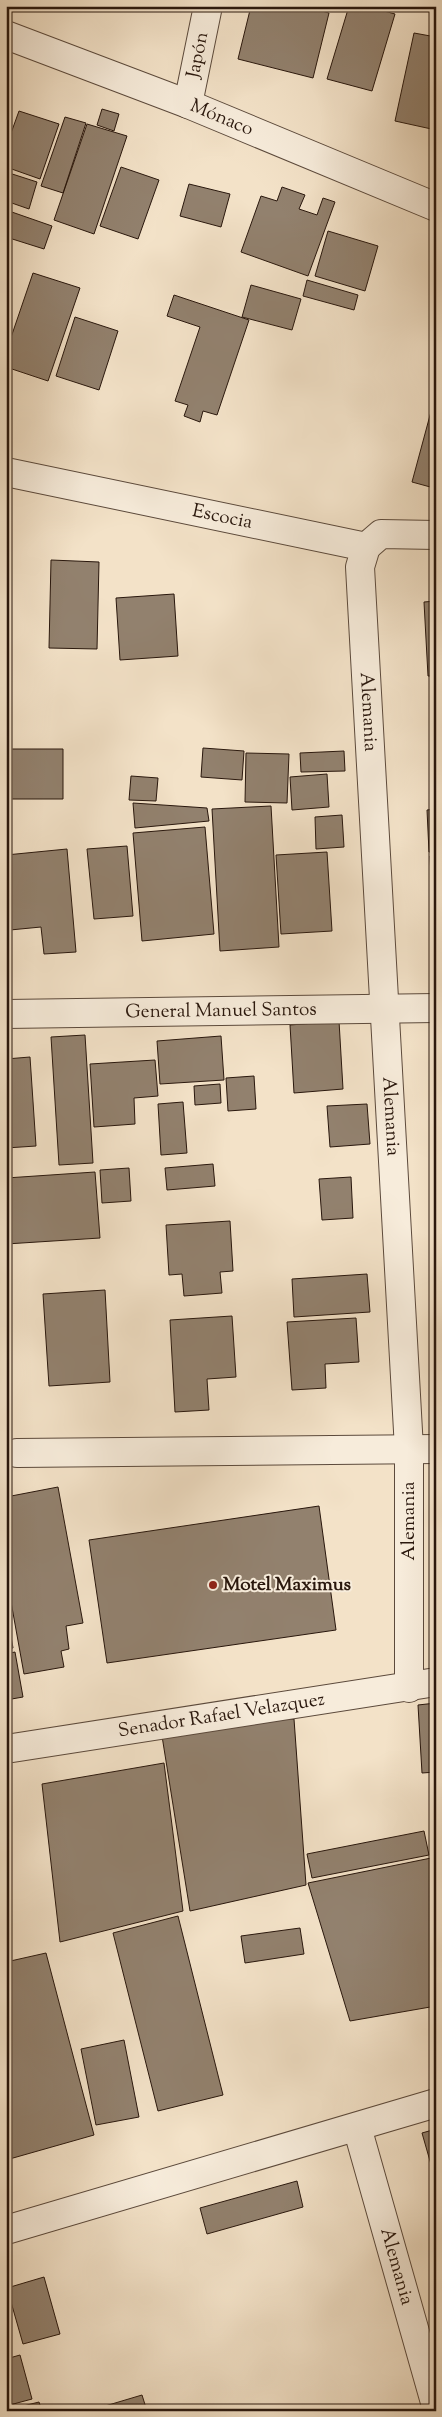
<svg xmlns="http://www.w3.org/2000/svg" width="442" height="2417" font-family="'Sorts Mill Goudy',serif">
<rect width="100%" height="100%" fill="#f3e2c8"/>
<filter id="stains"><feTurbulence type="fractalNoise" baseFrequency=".004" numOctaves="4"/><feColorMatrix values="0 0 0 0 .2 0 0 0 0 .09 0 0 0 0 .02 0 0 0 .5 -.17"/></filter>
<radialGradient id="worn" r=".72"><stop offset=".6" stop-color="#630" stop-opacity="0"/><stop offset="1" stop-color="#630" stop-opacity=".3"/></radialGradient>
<path fill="#92816e" stroke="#29170d" d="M251,6H304L329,13L313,78L238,59Z
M349,6H366L395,14L372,91L327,79Z
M414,33L436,37V130L395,121Z
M102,109L119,114L114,131L97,125Z
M19,111L59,124L40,179L6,167V147Z
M65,117L86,123L63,193L41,186Z
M87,124L127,136L94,234L54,220Z
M121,167L159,180L138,239L100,226Z
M6,172L37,182L29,209L6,201Z
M189,184L230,194L221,227L180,216Z
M282,187L305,195L299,209L317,215L323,198L335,202L308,276L241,252L261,196L277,201Z
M6,210L52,226L44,249L6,237Z
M328,231L378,246L365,291L315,276Z
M33,273L80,288L48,381L6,367V352Z
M307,280L358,295L354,310L303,296Z
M251,285L301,299L292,330L242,317Z
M174,295L249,320L217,415L203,411L200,422L184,416L188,405L175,401L200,327L167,316Z
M75,317L118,331L99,390L56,376Z
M436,393V481L434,488L412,482Z
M51,560L99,562L97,649L49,648Z
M174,594L178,656L120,660L116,598Z
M436,601V676H428L424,602Z
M203,748L244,751L242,780L201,777Z
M6,749H63V799H6Z
M344,751L345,771L301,772L300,753Z
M246,753L289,754L287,803L245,802Z
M327,774L329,807L292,810L290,777Z
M131,776L158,778L156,801L129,800Z
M133,803L207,808L209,821L135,828Z
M271,806L279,947L220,951L212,809Z
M436,809V851L429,852L427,810Z
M342,815L344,847L316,849L315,817Z
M205,827L214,934L142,941L133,833Z
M127,846L133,916L94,919L87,849Z
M67,849L76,952L44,954L41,927L10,930L6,855Z
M327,852L332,931L281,934L276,855Z
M430,856H436V918H433Z
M339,1021L343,1089L294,1093L290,1025Z
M85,1035L93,1163L59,1165L51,1037Z
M221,1036L224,1080L160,1084L157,1041Z
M30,1057L36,1146L6,1148V1059Z
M155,1060L158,1096L134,1098L135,1124L94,1127L90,1064Z
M254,1076L256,1109L228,1111L226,1078Z
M220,1084L221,1103L195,1105L194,1086Z
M183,1102L187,1153L161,1155L158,1104Z
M367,1104L370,1144L330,1147L327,1106Z
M213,1164L215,1186L167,1190L165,1168Z
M129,1168L131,1201L102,1203L100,1170Z
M95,1172L100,1238L6,1244V1178Z
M351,1177L353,1218L322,1220L319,1179Z
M230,1221L233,1271L220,1272L222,1293L184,1296L182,1274L169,1275L166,1225Z
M367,1274L370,1312L294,1317L292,1279Z
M105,1290L110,1382L49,1386L43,1294Z
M232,1316L236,1377L207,1379L209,1410L175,1412L170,1320Z
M356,1318L359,1362L325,1364L326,1388L292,1390L287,1322Z
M58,1487L83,1623L66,1626L69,1649L61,1651L64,1667L24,1674L6,1574V1497Z
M319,1506L336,1630L107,1663L89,1540Z
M8,1619L13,1648L6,1649V1620Z
M15,1652L23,1697L6,1700V1654Z
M436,1703V1772L422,1773L418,1705Z
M225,1717L294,1719L306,1885L190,1911L162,1736Z
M164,1763L183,1911L60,1942L42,1784Z
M424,1831L429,1855L312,1878L307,1854Z
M436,1857V2006L350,2021L308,1883Z
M178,1916L223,2095L158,2111L113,1933Z
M300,1928L304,1954L245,1963L241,1936Z
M46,1953L94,2135L6,2160V1962Z
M124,2040L139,2117L96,2125L81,2049Z
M436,2129V2182L422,2133Z
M297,2181L303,2207L207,2234L200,2208Z
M44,2277L60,2334L23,2344L7,2288Z
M20,2355L32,2399L6,2406V2359Z
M142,2395L147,2411H96L95,2409Z
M39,2402L42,2411H11V2409Z"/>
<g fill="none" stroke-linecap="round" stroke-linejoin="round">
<defs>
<g id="minor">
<path id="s1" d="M6,35L188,104L436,207"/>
<path id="s2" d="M188,104L208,6"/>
<path id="s3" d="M6,472L366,547L381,534L436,535"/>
<path id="s4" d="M366,547L360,567L409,1449V1688"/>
<path id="s5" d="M6,1014L436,1008"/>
<path d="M17,1453L436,1449"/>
<path id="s6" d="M6,1749L436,1682"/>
<path id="s7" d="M357,2127L436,2406"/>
<path d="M6,2230L436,2103"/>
</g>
</defs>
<use href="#minor" stroke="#5c4a3c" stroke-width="30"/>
<use href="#minor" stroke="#f7ecdb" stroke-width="28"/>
</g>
<circle fill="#8f2418" stroke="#f7ecdb" stroke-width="2" cx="213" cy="1585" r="5"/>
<g text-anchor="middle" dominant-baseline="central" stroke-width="4" stroke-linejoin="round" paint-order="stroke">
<g font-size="19" fill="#29170d" stroke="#f7ecdb">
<text stroke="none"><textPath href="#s2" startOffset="50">Japón</textPath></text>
<text stroke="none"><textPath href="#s1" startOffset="231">Mónaco</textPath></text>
<text stroke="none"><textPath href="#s3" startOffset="221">Escocia</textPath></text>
<text stroke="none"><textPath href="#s4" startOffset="166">Alemania</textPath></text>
<text stroke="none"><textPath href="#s5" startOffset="215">General Manuel Santos</textPath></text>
<text stroke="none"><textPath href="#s4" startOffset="571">Alemania</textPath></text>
<text transform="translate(409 1521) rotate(-90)">Alemania</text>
<text stroke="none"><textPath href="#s6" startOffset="218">Senador Rafael Velazquez</textPath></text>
<text stroke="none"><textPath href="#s7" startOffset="145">Alemania</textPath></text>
</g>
<g font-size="19" font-weight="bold" fill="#29170d" stroke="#f7ecdb" text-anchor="start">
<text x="223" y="1585">Motel Maximus</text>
</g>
</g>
<rect width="442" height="2417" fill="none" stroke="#f3e2c8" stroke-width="25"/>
<rect x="8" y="8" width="427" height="2402" fill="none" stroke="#29170d" stroke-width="2.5"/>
<rect x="12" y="12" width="417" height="2392" fill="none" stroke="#29170d"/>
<rect width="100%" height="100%" filter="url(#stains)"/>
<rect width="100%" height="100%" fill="url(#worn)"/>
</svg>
